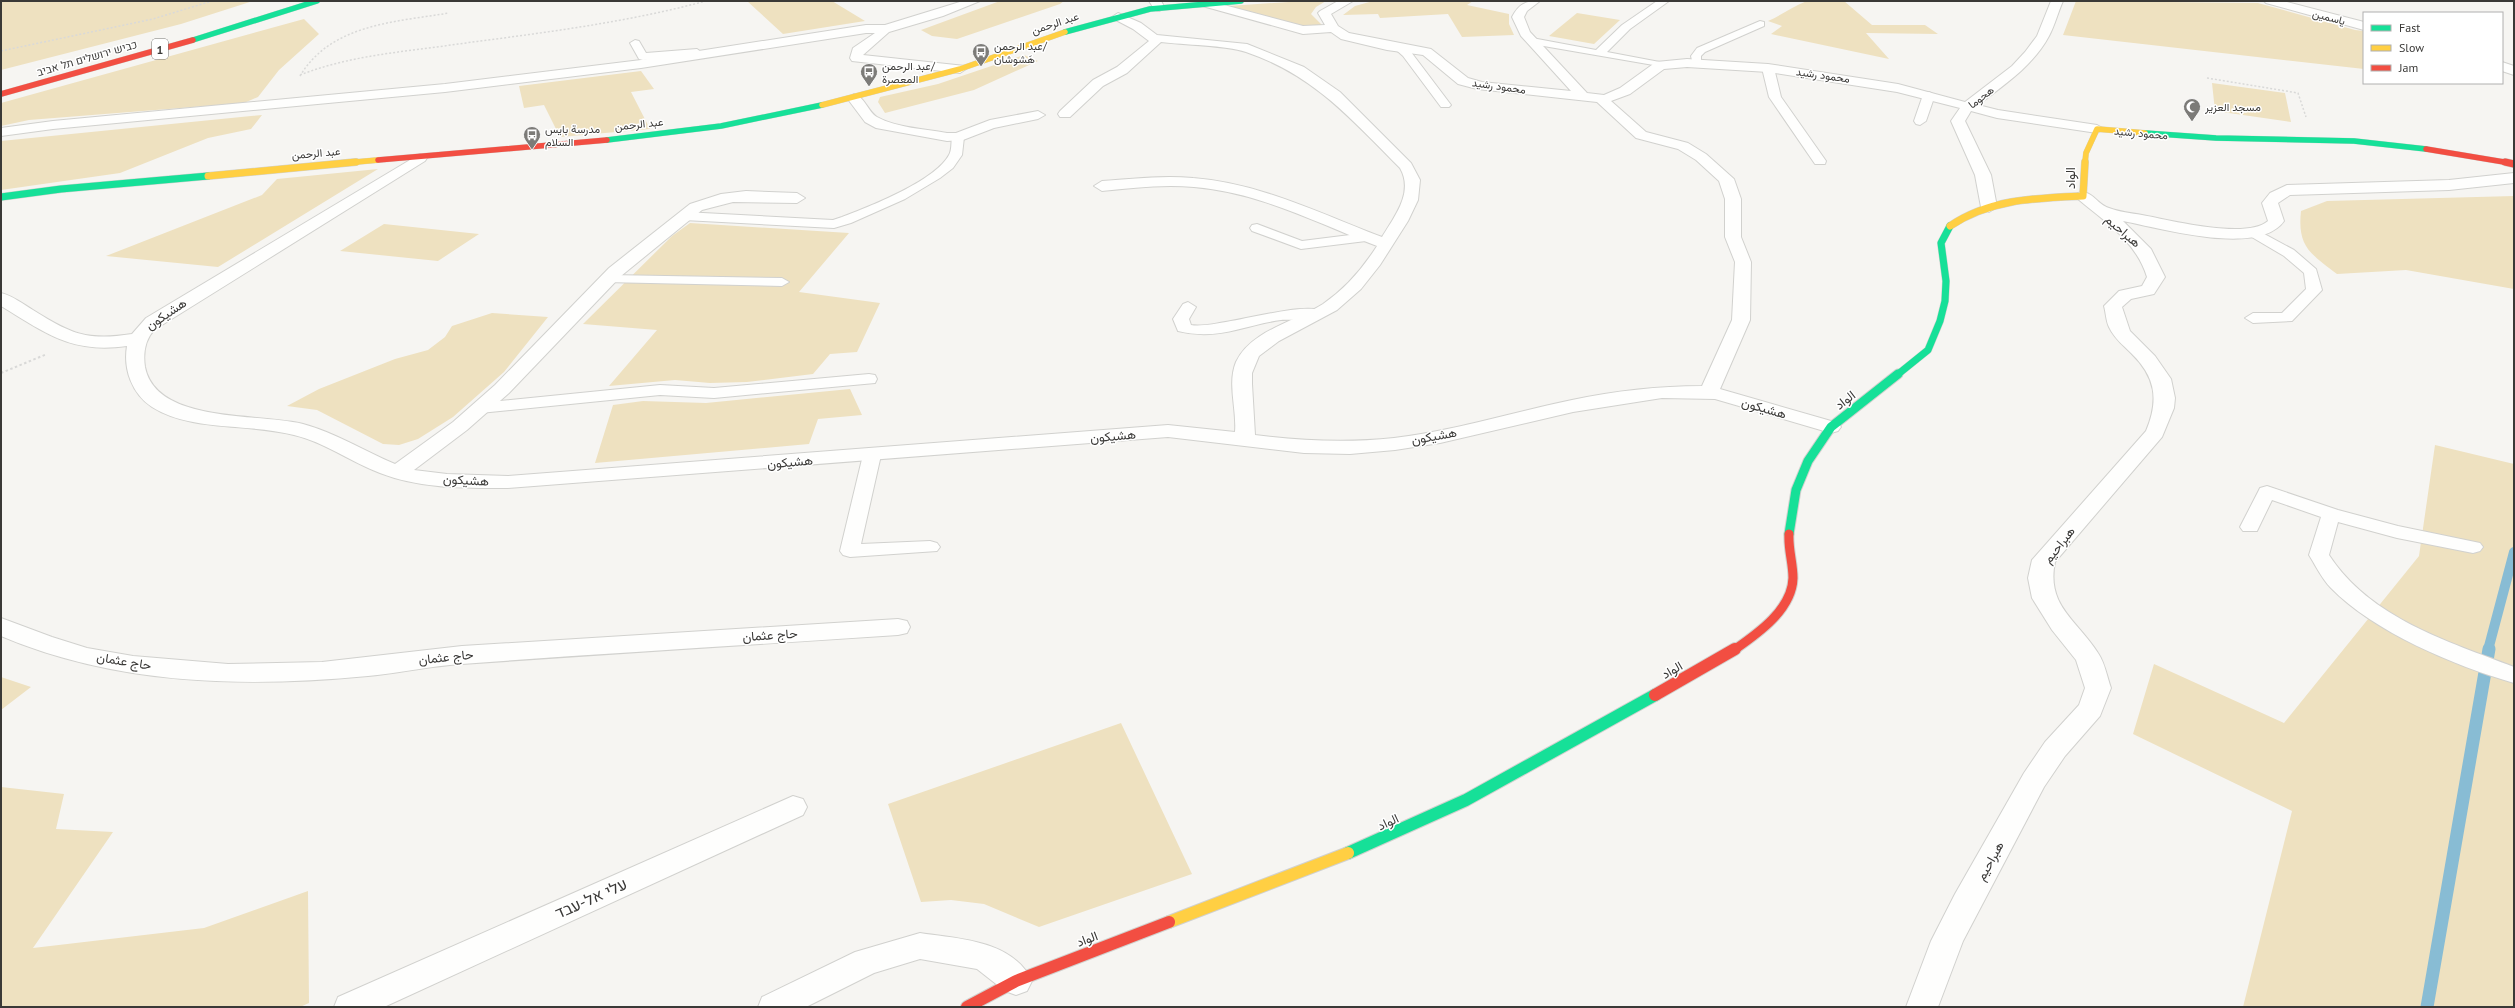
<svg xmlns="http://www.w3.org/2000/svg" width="2515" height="1008" font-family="'PT Sans',Vazirmatn,Heebo,sans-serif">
<rect width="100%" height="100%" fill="#f6f5f2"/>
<path fill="#eee1c0" d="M1,1H253L181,24L1,70Z
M747,1H832L865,21L783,34Z
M1000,1H1064L1060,4L957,39L932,36L921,30Z
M1304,1H1326L1316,7L1311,14L1323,26L1298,27L1228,6Z
M1373,1H1473L1467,5L1509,14V24L1514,35L1462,37L1448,14L1380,18L1378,14L1343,15L1355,6Z
M1807,1H1844L1872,25H1925L1938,34L1866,33L1889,59L1771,34L1782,26L1768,21C1782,15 1793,6 1807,1Z
M2076,1L2258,3L2355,30L2364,31V69L2063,35Z
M1577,13L1620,20L1594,44L1549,36Z
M304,19L319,34L279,70L258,97L244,103L29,120L1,126V103Z
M1024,55L1038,61L974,90L885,113L878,102L880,97L938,84Z
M641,71L654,89L631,92L650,129L560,137L544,105L524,108L519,86Z
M2212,83L2285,93L2291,122L2215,111Z
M262,115L251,129L208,138L120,173L1,190V141Z
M378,169L218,267L106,256L262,195L277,179Z
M2514,196V289L2406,270L2337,274C2311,254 2297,247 2301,211L2327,201Z
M690,223L849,233L799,292L880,303L857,352L830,354L813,374L747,382L710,383L675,380L609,386L657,330L583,324L672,236Z
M384,224L479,234L438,261L340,251Z
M492,313L548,317L504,372L453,417L418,439L399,445L383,444L317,410L287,406L319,389L395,359L428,350L445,337L452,326Z
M850,389L862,415L818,419L809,444L595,463L613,405L643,401L706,403Z
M2435,445L2514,464V1007H2243L2292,811L2133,734L2154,664L2284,723L2419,556Z
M1,677L31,687L1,710Z
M1121,723L1192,874L1039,927L984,904L951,900L921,902L888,804Z
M1,787L64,794L56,829L113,832L33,948L204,928L308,891L309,1003L300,1007H1Z"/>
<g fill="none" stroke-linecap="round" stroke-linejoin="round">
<path stroke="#88bcd4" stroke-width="10" d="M2488,650L2514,552"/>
<path stroke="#88bcd4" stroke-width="13" d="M2427,1007L2489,649"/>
<defs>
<path id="lane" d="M1657,1H1669L1630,29L1607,52L1665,63V67L1532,44L1527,41L1532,38L1596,50L1622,25Z
M1760,21L1764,22V26L1705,52L1701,56V65H1693L1691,56L1697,48Z
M635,40L639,41L646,53L697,49L705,55L700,58L694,55L643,60L639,59L630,43Z
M1399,45L1411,52L1451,105L1449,107H1441L1403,56L1394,48Z
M1768,65L1774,68L1781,97L1826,161L1825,164H1815L1769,97L1762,68Z
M1929,92L1935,95L1926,121L1920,125L1916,124L1914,121L1923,95Z
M958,133L964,137L962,155L953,168L940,178L905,199L851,223L834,228L684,220L677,216L684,212L833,220L842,217C869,207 935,181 949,155C952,150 951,143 952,137Z
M1257,224L1302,241L1366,233L1373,237L1366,241L1301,249L1252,231L1250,228L1252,225Z
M2255,229L2294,250L2316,269L2322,290L2292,321L2253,323L2245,318L2253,313H2282L2306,289L2304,273L2284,256L2250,236L2248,233Z
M609,275L782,278L789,282L782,286L604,282L602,279L604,276Z
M1188,302L1196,307L1189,319L1191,325C1217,330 1314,296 1326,314C1321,322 1291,319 1281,320C1244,325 1218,341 1178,331L1173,319L1183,304Z
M869,374L875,375L877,379L875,383L714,398L660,395L480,413L474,412L471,408L474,404L480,403L660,385L714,388Z
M872,450L878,451L881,455L861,544L930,541L937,543L940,547L937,551L850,557L843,555L840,551L863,455L866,451Z
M2267,486L2338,510L2398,526L2480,543L2483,547L2480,551L2473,553L2397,538L2338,522L2329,555C2370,618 2447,641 2514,667V683C2455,666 2374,632 2331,588C2322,579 2316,566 2309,555L2321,517L2272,500L2257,531H2243L2240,527L2258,492L2260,488Z"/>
<path id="street" d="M963,1H980L943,16L889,32L863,55L965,66L966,69L960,73L852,61L850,58L853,48L875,33H866L641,68L445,92L53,129L1,136V128L53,121L445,84L641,60L866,25H885Z
M1149,1H1161L1165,8L1159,11L1155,10Z
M1199,1H1209L1303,26L1325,25L1318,13L1320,11L1338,1H1353L1331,14L1338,26L1349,33L1431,49L1468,78L1482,82L1571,91L1521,36L1512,17C1519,4 1525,1 1540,1L1527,11L1524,17L1530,32L1587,93L1604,95L1620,88L1656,62L1687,59L1768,64L1898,84L1965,102L2012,66L2025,52L2037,36L2051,1H2063C2058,12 2055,25 2049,36C2033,66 2004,85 1978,105L1998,110L2097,125L2104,129L2097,133L1997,118L1971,111L1965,121L1991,175L1997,207L1989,212L1981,207L1975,175L1951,121L1960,108L1897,92L1768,72L1687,67L1664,69L1630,94L1611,101L1646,132L1688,143L1706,154L1734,179L1741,199V237L1751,262L1750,320L1720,389L1838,423L1841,427L1838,431L1831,433L1715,399L1662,398L1573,412L1440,443L1395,450L1350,454L1304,453L1168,437L508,488C465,488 421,489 380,473C351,462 324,442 294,435C250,423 191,432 152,407C132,394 123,369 127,346C71,354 46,333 1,306V293C13,296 23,304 33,310C71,334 87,341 132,334L146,318L420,154L427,158L425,161L154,330C145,340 143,354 145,367C156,424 260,413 303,424C336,433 364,451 395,464L453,422L495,385L609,268L690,204L721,194L746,191L797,193L805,198L797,203L733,202L702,210L621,276L509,393L467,430L414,470L447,474L508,476L1168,425L1235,432C1237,409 1227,384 1236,362C1251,330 1295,322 1323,304C1345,289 1363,268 1377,246C1317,223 1258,192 1194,187C1163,184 1132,188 1102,191L1094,186L1102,181C1132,179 1163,175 1193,178C1260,183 1321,214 1382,237C1395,216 1414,192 1400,168C1351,119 1314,75 1246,52C1226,45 1183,45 1161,42L1127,73L1103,86L1070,117H1060L1058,114L1060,111L1093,80L1117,67L1149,41L1133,29L1114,19L1112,17L1118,13L1141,23L1157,35L1247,44L1304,67L1340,92L1411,163L1420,180L1418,200L1408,221L1380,265L1361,289L1337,310L1279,341L1259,356L1252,373V384L1255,435C1302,441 1347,443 1394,438C1454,431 1513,412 1572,400C1615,391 1658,386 1702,386L1732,320L1735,262L1725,237V199L1719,181L1696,160L1678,149L1636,138L1597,102L1477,89L1458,84L1423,55L1387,50L1341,39L1331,32L1303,34L1199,5Z
M2264,1H2283L2364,22V30L2266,3Z
M2502,62L2514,66V75L2502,71Z
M854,94C865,97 868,112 877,117C897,128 925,129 947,133H956L990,120L1038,111L1045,115L1038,119L994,128L963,140L947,141L876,128L865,122L847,98Z
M2514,173V183L2449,190L2290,195L2278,203L2284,221C2259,257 2160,228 2123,221L2151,249L2165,277L2154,294L2131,299L2122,307L2130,331L2155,356L2171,379L2175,398L2174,408L2162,437L2055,562C2046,606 2077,620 2098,653C2105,663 2107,677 2111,688L2100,716L2065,756L2044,787L1963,941L1938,1007H1906L1931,941L1955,894L2024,773L2045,742L2079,705L2085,688L2076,660L2052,630L2032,598L2028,578L2032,560L2146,431C2159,400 2156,377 2131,353C2123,345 2114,338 2109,327C2106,321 2106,313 2104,306L2119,291L2142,286L2147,277C2136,241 2105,222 2078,199L2075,196L2078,193C2092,189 2096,204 2109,208C2119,212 2131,213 2142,215C2170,220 2246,240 2268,221L2262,203L2270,193L2287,185L2449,180Z
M1,618L52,637L87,648L133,656L228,664L322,662L462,646L898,619L907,621L910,627L907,633L898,635C753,645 607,653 462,664C430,666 399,673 368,676C243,688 117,685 1,636Z
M793,796L803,799L807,807L803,815L384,1007H334L338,997Z
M920,933C959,939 1013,940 1032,981L1027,991L1016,995L1005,991L977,969L920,959L874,973L806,1007H758L762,997L855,952Z"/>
<path id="fast-far3" d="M1065,32L1150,9L1241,1
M193,40L317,1
M2145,133L2216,138L2354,141L2426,149
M607,140L721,126L822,105"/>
<path id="fast-far2" d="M1,197L61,189L208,176
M1897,375L1928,350L1940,321L1945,301L1946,281L1941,243L1950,226"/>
<path id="fast-far1" d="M1789,534L1796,490L1808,461L1831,427L1898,374"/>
<path id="fast" d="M1348,853L1466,800L1655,695"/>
<path id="slow-far2" d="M822,105L960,69L1065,32
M345,163L378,160
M2085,163L2086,153L2097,129L2145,133"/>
<path id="slow-far1" d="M208,176L356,162
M1950,226C1990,199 2036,198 2083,196L2085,162"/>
<path id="slow" d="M1169,922L1348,853"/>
<path id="jam-far3" d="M1,94L193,40
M2426,149L2510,163
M378,160L607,140"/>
<path id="jam-far2" d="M2505,162L2514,164"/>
<path id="jam-far1" d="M1734,650C1757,634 1792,610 1793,578C1793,563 1788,549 1789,534"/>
<path id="jam" d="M1655,695L1735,649
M967,1007L1016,981L1169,922"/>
</defs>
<use href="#lane" stroke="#d1d1ce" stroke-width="2"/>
<use href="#street" stroke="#d1d1ce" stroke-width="2"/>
<use href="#fast-far3" stroke="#d1d1ce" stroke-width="6"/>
<use href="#fast-far2" stroke="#d1d1ce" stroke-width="8"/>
<use href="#fast-far1" stroke="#d1d1ce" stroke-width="11"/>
<use href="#fast" stroke="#d1d1ce" stroke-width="14"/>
<use href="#slow-far2" stroke="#d1d1ce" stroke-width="6"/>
<use href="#slow-far1" stroke="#d1d1ce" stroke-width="8"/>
<use href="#slow" stroke="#d1d1ce" stroke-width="14"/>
<use href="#jam-far3" stroke="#d1d1ce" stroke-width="6"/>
<use href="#jam-far2" stroke="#d1d1ce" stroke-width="8"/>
<use href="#jam-far1" stroke="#d1d1ce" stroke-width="11"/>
<use href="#jam" stroke="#d1d1ce" stroke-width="14"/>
<path stroke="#d9d9d8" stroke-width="1.5" stroke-dasharray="2 2" stroke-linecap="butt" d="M1,51L153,19L212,1
M300,75C351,55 404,52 458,44C541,33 624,23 706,1
M300,76C331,24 395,22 449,13
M2207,78L2298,93L2306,117"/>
<path stroke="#d9d9d8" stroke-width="2" stroke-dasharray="2.5 2.5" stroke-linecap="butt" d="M1,373L47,354"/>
<use href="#lane" fill="#fefefd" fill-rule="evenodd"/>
<use href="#street" fill="#fefefd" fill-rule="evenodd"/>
<use href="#fast-far3" stroke="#16e098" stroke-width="5.5"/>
<use href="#fast-far2" stroke="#16e098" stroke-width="7"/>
<use href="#fast-far1" stroke="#16e098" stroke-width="9"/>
<use href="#fast" stroke="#16e098" stroke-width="12"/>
<use href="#slow-far2" stroke="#ffcf43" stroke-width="5.5"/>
<use href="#slow-far1" stroke="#ffcf43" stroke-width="7"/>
<use href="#slow" stroke="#ffcf43" stroke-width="12"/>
<use href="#jam-far3" stroke="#f24e42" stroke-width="5.5"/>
<use href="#jam-far2" stroke="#f24e42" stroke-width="7"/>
<use href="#jam-far1" stroke="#f24e42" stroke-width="9"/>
<use href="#jam" stroke="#f24e42" stroke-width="12"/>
</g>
<defs>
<symbol id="bus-pin" viewBox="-11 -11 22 30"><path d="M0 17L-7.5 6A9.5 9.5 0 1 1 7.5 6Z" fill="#7c7b78" stroke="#fff"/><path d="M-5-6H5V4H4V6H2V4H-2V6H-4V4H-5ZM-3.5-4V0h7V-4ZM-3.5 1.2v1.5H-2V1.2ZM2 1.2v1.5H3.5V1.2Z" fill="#fff"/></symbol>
<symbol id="mosque-pin" viewBox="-11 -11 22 30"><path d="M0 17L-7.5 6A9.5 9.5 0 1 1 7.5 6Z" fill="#7c7b78" stroke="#fff"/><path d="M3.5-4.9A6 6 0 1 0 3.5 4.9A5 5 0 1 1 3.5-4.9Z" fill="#fff"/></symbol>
</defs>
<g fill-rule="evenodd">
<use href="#bus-pin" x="971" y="42" width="20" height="27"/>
<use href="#bus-pin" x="859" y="62" width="20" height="27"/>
<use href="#mosque-pin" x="2182" y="97" width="20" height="27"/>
<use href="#bus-pin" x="522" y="125" width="20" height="27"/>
</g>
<g text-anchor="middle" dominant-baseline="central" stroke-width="3" stroke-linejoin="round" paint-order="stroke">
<g font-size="11" fill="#3a3937" stroke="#fff">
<text transform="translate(2329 17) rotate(15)">ياسمين</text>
<text transform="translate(1055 23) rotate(-18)">عبد الرحمن</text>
<text transform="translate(87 58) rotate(-16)">כביש ירושלים תל אביב</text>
<text transform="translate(1823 75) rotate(8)">محمود رشيد</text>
<text transform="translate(1499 86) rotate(8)">محمود رشيد</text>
<text transform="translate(1981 97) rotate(-38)">هحوما</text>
<text transform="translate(639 124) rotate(-6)">عبد الرحمن</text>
<text transform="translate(2141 133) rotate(5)">محمود رشيد</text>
<text transform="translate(316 153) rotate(-5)">عبد الرحمن</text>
</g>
<g font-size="11" fill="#3a3937" stroke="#fff" text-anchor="start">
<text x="994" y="46">عبد الرحمن/<tspan x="994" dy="13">هَشوشان</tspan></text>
<text x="882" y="66">عبد الرحمن/<tspan x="882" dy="13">المعصرة</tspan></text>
<text x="2205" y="107">مسجد العزير</text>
<text x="545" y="129">مدرسة بايس<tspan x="545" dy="13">السلام</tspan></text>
</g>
<rect fill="#fff" stroke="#757473" stroke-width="1" x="152" y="39" width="16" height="20" rx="3"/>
<g font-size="12" font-weight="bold" fill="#3a3937">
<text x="160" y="49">1</text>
</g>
<g font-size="13" fill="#3a3937" stroke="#fff">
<text transform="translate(2070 178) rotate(-90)">الواد</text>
<text transform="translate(2123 231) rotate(41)">هبراحيم</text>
<text transform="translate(166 314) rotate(-34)">هشيكون</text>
<text transform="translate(1845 400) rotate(-38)">الواد</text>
<text transform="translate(1764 408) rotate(16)">هشيكون</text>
<text transform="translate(1113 436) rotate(-5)">هشيكون</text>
<text transform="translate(1434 436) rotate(-10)">هشيكون</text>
<text transform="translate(790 462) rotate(-5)">هشيكون</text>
<text transform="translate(466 480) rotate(3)">هشيكون</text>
<text transform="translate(2059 545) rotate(-52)">هبراحيم</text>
<text transform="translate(770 635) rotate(-4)">حاج عثمان</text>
<text transform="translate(446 657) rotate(-6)">حاج عثمان</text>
<text transform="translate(124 661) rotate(9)">حاج عثمان</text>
<text transform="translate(1672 670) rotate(-30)">الواد</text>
<text transform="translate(1388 822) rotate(-25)">الواد</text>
<text transform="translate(1990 861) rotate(-61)">هبراحيم</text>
<text transform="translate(1087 939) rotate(-21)">الواد</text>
</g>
<g font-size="16" fill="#3a3937" stroke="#fff">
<text transform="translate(591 898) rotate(-24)">עלי אל-עבד</text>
</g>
</g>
<rect width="2515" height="1008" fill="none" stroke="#3a3937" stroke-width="4"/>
<rect x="2363" y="12" width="140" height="72" fill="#ffffff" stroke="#b0b0af"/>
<rect x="2371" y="25" width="20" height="6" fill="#16e098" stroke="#b0b0af"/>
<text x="2399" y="32" font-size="12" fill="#3a3937">Fast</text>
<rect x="2371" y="45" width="20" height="6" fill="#ffcf43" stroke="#b0b0af"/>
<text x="2399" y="52" font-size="12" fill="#3a3937">Slow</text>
<rect x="2371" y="65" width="20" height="6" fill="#f24e42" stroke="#b0b0af"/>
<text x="2399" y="72" font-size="12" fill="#3a3937">Jam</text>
</svg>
